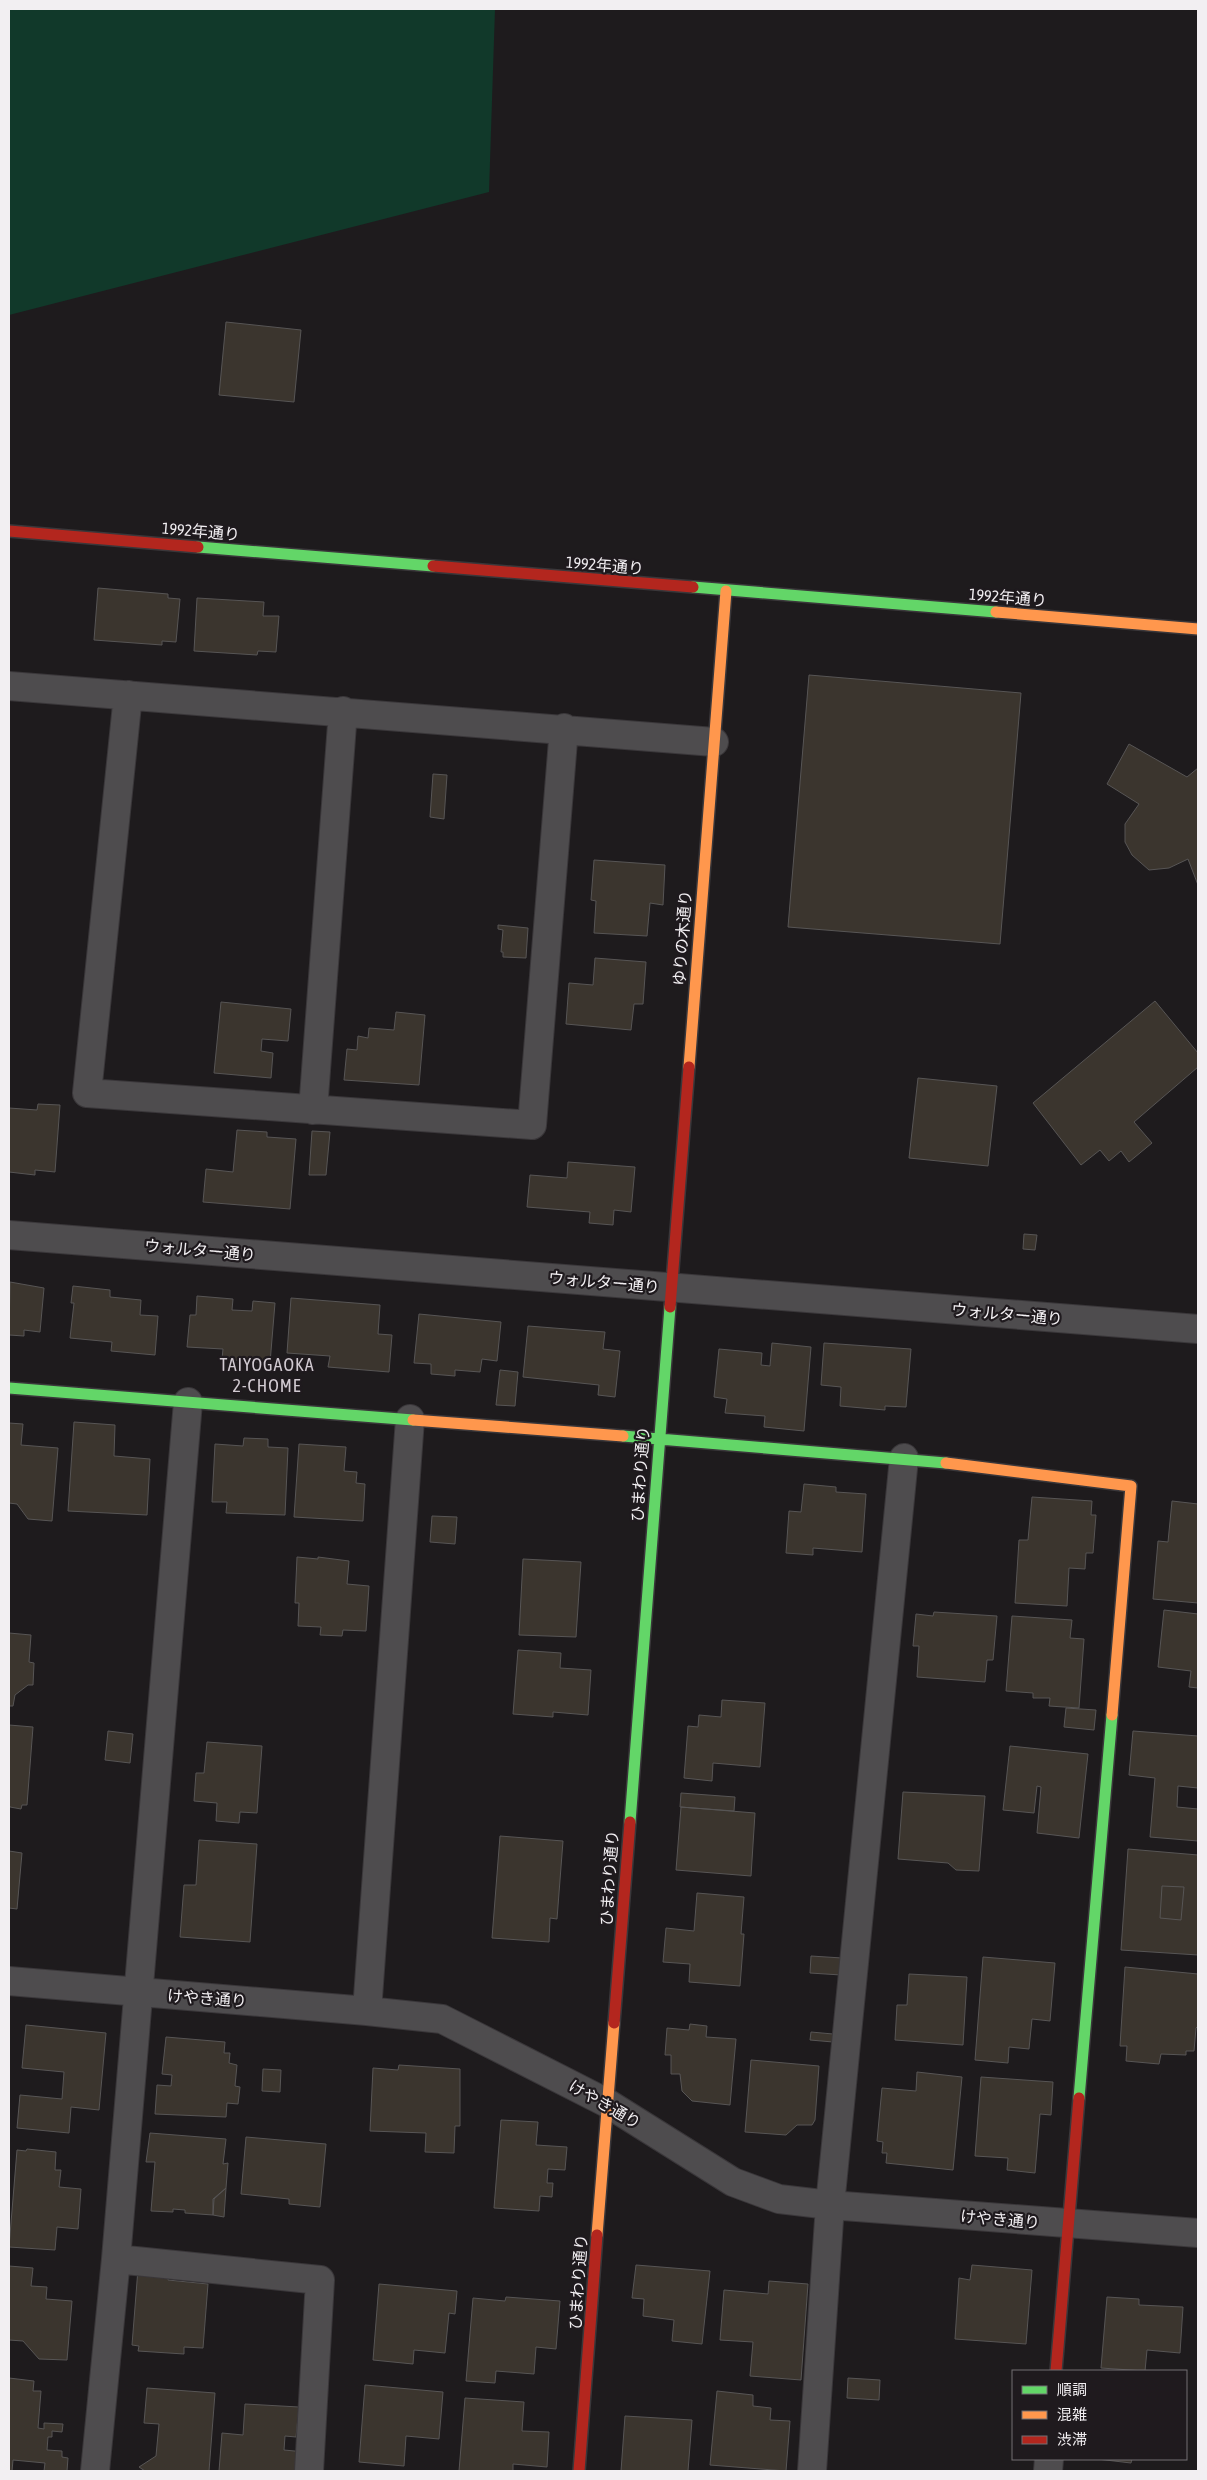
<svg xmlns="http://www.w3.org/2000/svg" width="1207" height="2480" font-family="'Asap Condensed','Noto Sans JP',sans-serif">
<rect width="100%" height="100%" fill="#1e1b1d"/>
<path fill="#11392a" d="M9,9H495L489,192L9,315Z"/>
<path fill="#3b352e" stroke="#575555" d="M226,322L301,330L294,402L219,395Z
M98,588L168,594V598L180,599L176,642L162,641V645L94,640Z
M197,598L264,602L263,616H279L276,652L258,651L257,655L194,651Z
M809,675L1021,693L1000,944L788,927Z
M1129,744L1187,777L1198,768V885L1188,859L1169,868L1149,870L1132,855L1125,842V824L1139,804L1107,784Z
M433,774L447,775L444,819L430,817Z
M594,860L665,865L663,905L650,903L647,936L594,933L596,901L591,900Z
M498,925L528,928L526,958L503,957V952H501L503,930L498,929Z
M595,958L646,962L643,1004H634L631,1030L566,1024L569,983L593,985Z
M1155,1001L1198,1053V1067L1134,1122L1152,1143L1129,1162L1121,1151L1109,1161L1100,1150L1081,1165L1033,1103Z
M221,1002L291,1009L288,1041L262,1039L261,1051L273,1053L271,1078L214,1073Z
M396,1012L425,1015L419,1085L344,1080L347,1049L357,1050L358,1036L368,1038L369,1028L394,1030Z
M918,1078L997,1086L988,1166L909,1158Z
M38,1104L60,1105L55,1172L35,1170V1175L9,1172V1108L37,1110Z
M237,1130L267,1132V1137L296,1139L290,1209L203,1202L206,1169L233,1172Z
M312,1131L330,1132L326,1175H309Z
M568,1162L635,1167L631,1212L614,1210L613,1225L589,1223L590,1212L527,1207L530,1175L567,1178Z
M1024,1234L1037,1235L1035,1250L1023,1249Z
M10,1282L44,1288L40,1332L24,1330V1336L9,1335Z
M73,1286L110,1290V1297L141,1300L140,1315L158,1316L155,1355L111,1351L112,1342L70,1338L74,1303H71Z
M197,1296L233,1299L232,1310L252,1311L253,1301L275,1303L270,1363L222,1359L223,1349L187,1347L190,1315H196Z
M291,1298L380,1305L378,1334L392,1335L389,1372L328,1367L330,1356L287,1353Z
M419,1314L501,1322L497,1361L482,1359L480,1372L455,1370V1376L431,1374V1364L414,1363Z
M528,1326L605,1332L603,1349L620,1351L615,1397L598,1395L599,1385L523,1377Z
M772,1343L811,1347L804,1431L764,1427L765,1416L725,1413L727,1399L714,1397L719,1349L762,1353L761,1365L770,1366Z
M824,1343L911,1349L906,1407L885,1406V1410L840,1406L841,1387L821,1385Z
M500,1370L518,1372L515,1406L496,1405Z
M74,1422L115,1425L114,1456L150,1459L147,1515L68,1511Z
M9,1423L23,1424L21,1445L58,1448L52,1521L28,1519L17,1504L9,1503Z
M244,1438L268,1439V1447L288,1448L285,1515L226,1513L227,1502H212L215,1444L243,1446Z
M299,1444L346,1447L344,1471L357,1472L356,1483L365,1484L363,1521L294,1517Z
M804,1484L836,1487V1492L866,1494L862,1552L813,1548V1555L786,1553L789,1511L801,1512Z
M1032,1497L1092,1501L1091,1515H1096L1093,1553H1086L1085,1569L1069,1568L1067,1606L1015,1603L1019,1540H1028Z
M1172,1501L1198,1504V1603L1153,1599L1158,1541L1168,1542Z
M432,1516L457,1517L455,1544L430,1542Z
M297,1557L318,1559V1557L349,1561L347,1584L369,1586L366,1631L343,1630L342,1636L320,1635L321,1627L298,1626L299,1603H295Z
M523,1559L581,1562L576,1637L519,1635Z
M1164,1610L1198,1614V1688L1189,1687L1191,1671L1158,1667Z
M934,1612L997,1616L993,1660H987L985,1682L917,1677L919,1646H913L916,1614L933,1616Z
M1012,1616L1072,1620L1070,1638L1084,1639L1079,1708L1049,1706L1050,1698H1033V1693L1006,1691Z
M9,1633L31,1635L29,1662L34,1663L33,1685H28L15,1695L13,1706H9Z
M518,1650L561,1653L560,1668L591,1670L588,1715L553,1712V1717L513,1714Z
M722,1700L765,1703L760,1767L713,1763L712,1781L684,1778L688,1726L698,1727L699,1715L721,1717Z
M1066,1708L1096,1710L1094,1730L1064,1727Z
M9,1725L33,1727L27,1805H22L21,1809L10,1807L9,1804Z
M108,1731L133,1734L130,1763L105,1760Z
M1133,1731L1198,1736V1805V1788L1178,1786L1177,1807L1198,1809V1841L1150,1837L1155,1778L1129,1775Z
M207,1742L262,1746L257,1813L240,1812L239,1823L216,1821L217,1803L194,1801L196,1773H204Z
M1010,1746L1088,1754L1079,1838L1037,1833L1041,1787L1037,1786L1034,1813L1003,1810Z
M903,1792L985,1796L979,1871L956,1870L948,1863L898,1859Z
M681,1793L735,1797L734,1811L680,1807Z
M681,1807L755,1813L751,1876L676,1870Z
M500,1836L563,1841L557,1919L550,1918L549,1942L492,1938Z
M199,1840L257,1844L250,1942L180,1937L184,1885H196Z
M1128,1849L1198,1855V1955L1121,1950Z
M9,1851L22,1853L17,1909L9,1908Z
M1162,1886L1184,1887L1181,1920L1160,1918Z
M697,1893L744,1897L741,1934H744L740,1986L689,1982L690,1964L663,1962L666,1928L694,1931Z
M811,1956L842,1958L841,1975L810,1973Z
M983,1957L1055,1963L1050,2021L1032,2019L1029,2049L1009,2047L1008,2063L975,2060Z
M1125,1967L1198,1974V2026L1196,2028L1194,2051H1186V2055L1161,2054L1159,2064L1126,2061L1127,2046H1120Z
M909,1974L967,1977L963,2045L895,2040L897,2005H907Z
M690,2024L707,2026L706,2037L736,2039L730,2105L692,2101L682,2091L680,2074H671V2055H665L667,2028L689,2030Z
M26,2025L106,2033L99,2110L71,2107L69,2133L17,2128L20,2095L62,2099L64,2072L22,2068Z
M811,2032L833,2034V2042L810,2040Z
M166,2037L225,2042L224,2053H230L229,2063L237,2065L235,2086L240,2087L238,2104L227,2103L226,2117L155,2114L157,2085L171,2086L172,2075L162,2074Z
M751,2060L819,2066L815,2120L812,2125H797L786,2135L745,2132Z
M399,2065L460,2069V2126H455L454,2153L425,2152L426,2133L370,2131L373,2068L398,2070Z
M263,2069L281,2070L280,2092L262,2091Z
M917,2072L962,2077L953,2170L886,2163L887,2153H882L883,2142L877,2141L882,2088L916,2091Z
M981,2077L1053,2082L1051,2115L1040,2114L1035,2173L1007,2170L1008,2158L975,2156Z
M501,2120L538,2122L536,2145L567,2147L565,2170L548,2169L547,2183H553L552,2197L540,2196L539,2211L494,2208Z
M150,2133L226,2139L223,2164L228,2163L226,2188L213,2199V2215L185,2213V2210L173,2209V2212L151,2211L155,2162H146Z
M246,2137L326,2144L320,2207L289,2204V2199L241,2194Z
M27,2149L56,2152L55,2170H61L59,2187L81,2189L78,2229L57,2227L55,2250L9,2247L17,2150L26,2151Z
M226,2188L224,2217L213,2215L214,2199Z
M636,2265L710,2271L702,2344L672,2341L674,2320L643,2316L644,2299L632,2298Z
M972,2265L1032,2270L1026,2344L955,2339L959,2278L970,2280Z
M9,2266L33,2268L31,2286L47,2287L46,2299L72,2301L67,2360L39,2359L23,2341L9,2340Z
M138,2269L169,2272L168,2280L208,2284L203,2348L184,2347V2354L138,2351L139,2346L132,2345Z
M769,2281L808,2284L801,2380L750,2376L753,2342L720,2340L724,2290L768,2294Z
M379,2284L457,2291L455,2314L449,2313L445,2353L414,2350L413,2364L373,2360Z
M506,2297L560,2301L556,2349L536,2347L534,2374L496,2371L495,2383L466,2381L473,2298L505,2301Z
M1107,2297L1139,2299V2305L1183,2307L1180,2353L1147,2350L1145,2371L1101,2368Z
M9,2378L34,2381L33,2391H41L38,2428L44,2429V2423L63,2424L62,2432L52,2431V2437H48L47,2450L62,2451V2457L68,2458L67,2471H44L45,2463L13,2460L12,2471L9,2470Z
M848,2378L880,2380L879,2400L847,2398Z
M365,2385L443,2392L439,2439L406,2436L404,2466L359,2462Z
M147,2388L215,2393L209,2471H145L139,2467L156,2456L159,2424L144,2423Z
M717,2391L753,2395V2406L771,2408L770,2420L790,2421L786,2471L710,2465Z
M465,2398L524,2402L522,2431L549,2432L547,2467L513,2464V2471H459Z
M245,2404L299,2407L296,2437L285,2436L284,2450L305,2452L303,2471H219L222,2433L243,2435Z
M625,2416L692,2420L688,2471H621Z
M1097,2459H1132L1131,2463Z"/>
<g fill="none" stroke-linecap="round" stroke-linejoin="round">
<defs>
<path id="street" d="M9,686L714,742
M128,695L87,1093L532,1125L564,728
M313,1110L343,711
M9,1235L1198,1329
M9,1981L367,2011L442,2019L607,2103L733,2182L779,2199L830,2205L1198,2233
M367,2011L410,1419
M116,2259L320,2280L309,2471
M95,2471L116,2259L188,1402
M812,2471L830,2205L904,1458
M1048,2471L1049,2459"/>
<path id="fast" d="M198,547L433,566
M693,587L996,612
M9,1388L413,1420
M623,1436L946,1463
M630,1822L670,1307
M1079,2098L1112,1715"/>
<path id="slow" d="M996,612L1198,629
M689,1067L726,591
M413,1420L623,1436
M946,1463L1131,1486L1112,1715
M597,2235L614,2023"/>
<path id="jam" d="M9,531L198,547
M433,566L693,587
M670,1307L689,1067
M614,2023L630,1822
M1056,2371L1079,2098
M579,2471L597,2235"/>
</defs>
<use href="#street" stroke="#3a373a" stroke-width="30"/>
<use href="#fast" stroke="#3a373a" stroke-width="14"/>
<use href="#slow" stroke="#3a373a" stroke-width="14"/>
<use href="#jam" stroke="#3a373a" stroke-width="14"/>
<use href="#street" stroke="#4e4c4e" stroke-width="28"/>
<use href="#fast" stroke="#63d668" stroke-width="11"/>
<use href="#slow" stroke="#ff974d" stroke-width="11"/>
<use href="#jam" stroke="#b3261e" stroke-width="11"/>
</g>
<g text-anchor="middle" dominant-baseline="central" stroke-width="4.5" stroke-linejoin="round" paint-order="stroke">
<g font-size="16" fill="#f2eff2" stroke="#1f1a1e">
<text transform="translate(201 531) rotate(5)">1992年通り</text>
<text transform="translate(605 565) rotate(5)">1992年通り</text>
<text transform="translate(1008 597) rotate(5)">1992年通り</text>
<text transform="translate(682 938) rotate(-86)">ゆりの木通り</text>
<text transform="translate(200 1250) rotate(5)">ウォルター通り</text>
<text transform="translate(604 1282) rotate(5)">ウォルター通り</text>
<text transform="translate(1007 1314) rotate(5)">ウォルター通り</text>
<text transform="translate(640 1474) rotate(-86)">ひまわり通り</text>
<text transform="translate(609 1878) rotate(-86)">ひまわり通り</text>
<text transform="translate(207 1998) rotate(4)">けやき通り</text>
<text transform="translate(605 2104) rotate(30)">けやき通り</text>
<text transform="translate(1000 2219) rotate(5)">けやき通り</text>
<text transform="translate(578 2282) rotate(-86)">ひまわり通り</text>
</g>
<g font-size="18" letter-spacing="1" fill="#d1cad1" stroke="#1f1a1e">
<text x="267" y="1364">TAIYOGAOKA<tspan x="267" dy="21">2-CHOME</tspan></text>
</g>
</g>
<rect width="1207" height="2480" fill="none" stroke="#f2eff2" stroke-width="20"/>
<rect x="1012" y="2370" width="175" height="90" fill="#1f1a1e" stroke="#736f73"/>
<rect x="1022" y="2386" width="25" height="8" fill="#63d668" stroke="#736f73"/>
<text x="1057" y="2395" font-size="15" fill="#f2eff2">順調</text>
<rect x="1022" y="2411" width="25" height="8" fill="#ff974d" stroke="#736f73"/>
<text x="1057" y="2420" font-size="15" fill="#f2eff2">混雑</text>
<rect x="1022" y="2436" width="25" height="8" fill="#b3261e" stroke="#736f73"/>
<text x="1057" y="2445" font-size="15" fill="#f2eff2">渋滞</text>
</svg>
